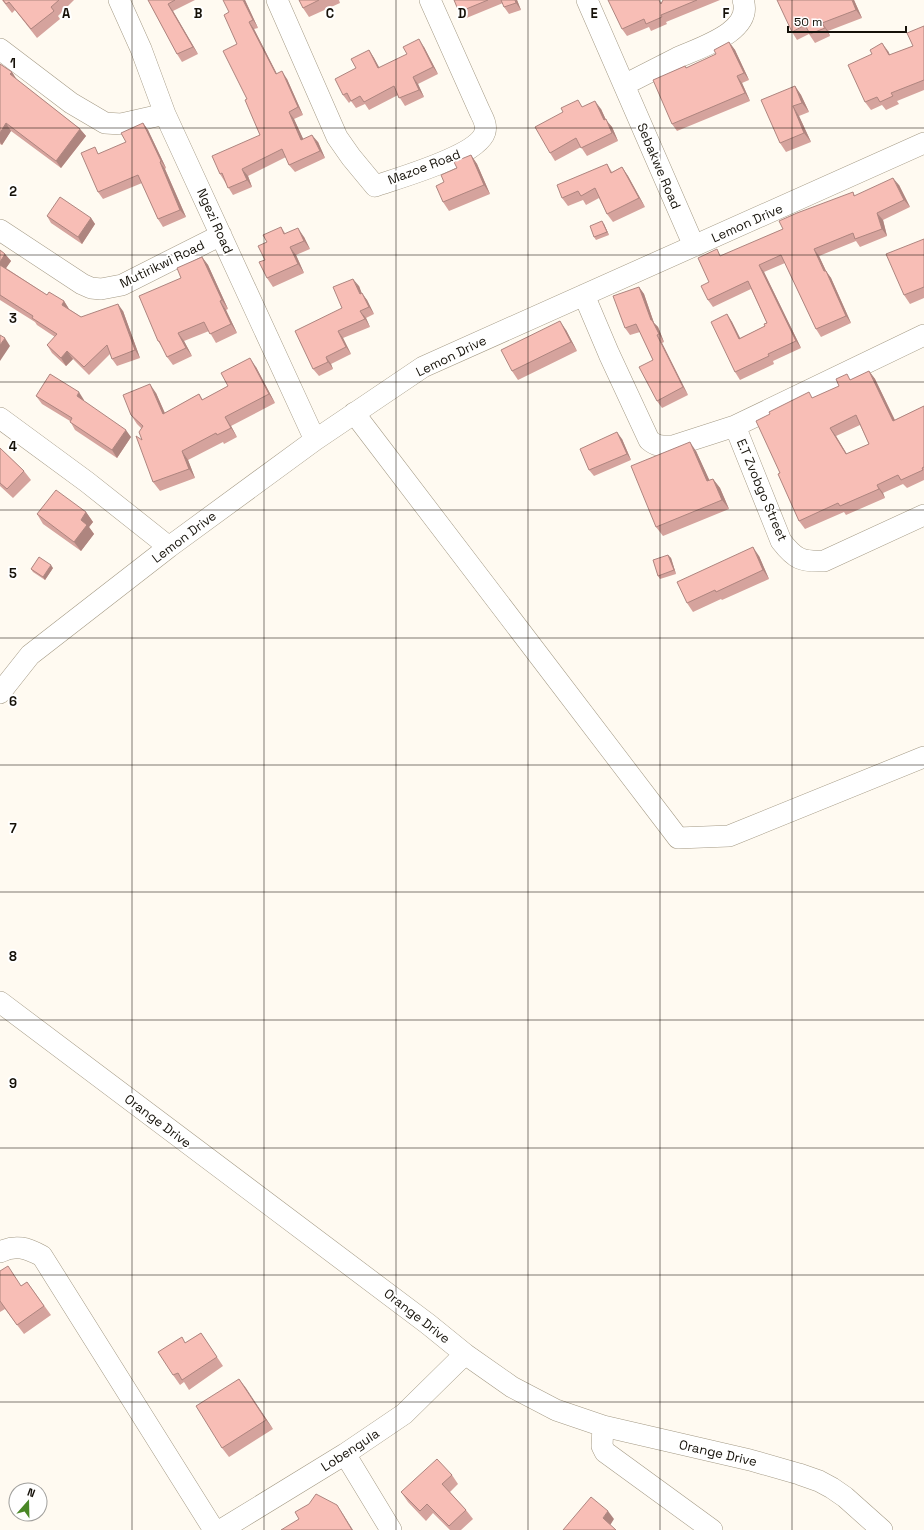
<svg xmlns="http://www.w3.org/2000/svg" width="924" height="1530" font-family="'Space Grotesk',sans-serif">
<rect width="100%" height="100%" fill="#fffaf1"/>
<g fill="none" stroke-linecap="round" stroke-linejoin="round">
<defs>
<path id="minor" d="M119,0L141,49L165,114L315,440
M277,0L337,137L351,157L375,186C398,178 478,156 485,132C487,125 483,118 480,112L430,0
M587,0L694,246
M0,49L71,103L105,123L121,124L165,114
M624,85C642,76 659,67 677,58C698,48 754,32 743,0
M0,230L82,284L91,288L101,289L122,285L221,235
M584,295L609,354L649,440C657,447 663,446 673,446L735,426L924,335
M354,413L678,838L729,836L924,757
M0,418L87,482L169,547
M735,426L781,541C795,559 801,562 824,561L924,515
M0,693L30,655L169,547L315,440L423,367L924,143
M0,1002L428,1324L465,1354L512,1387L556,1410L603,1426L750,1460L799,1474L819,1481L832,1488L845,1497L882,1530
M0,1252C16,1244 27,1248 42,1256L214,1530
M603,1426L602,1446L605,1452L712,1530
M345,1454L391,1530
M221,1530L345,1454L404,1414L465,1354"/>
</defs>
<use href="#minor" stroke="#a49a85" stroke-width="22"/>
<use href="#minor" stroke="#fff" stroke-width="21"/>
</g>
<path fill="#d5a39d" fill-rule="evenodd" d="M2,0H74L58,16L60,19L37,38L15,10L12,13Z
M148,0H195L173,11L198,54L182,62L177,54Z
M245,0L258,28L254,29L277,74L287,79L303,115L294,119L303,139L318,142L325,158L295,172L289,165L286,157L248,176L252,187L233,195L220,174L260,135L247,99L237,44L229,12Z
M299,0H339L340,3L309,17L303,8Z
M454,0H517L521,10L509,14L504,7L503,3L464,19L459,12Z
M663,0H720L666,22L667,24L651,31L649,27L627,36L622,29L662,2Z
M854,0L862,18L828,31L830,36L815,43L809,34L797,40L792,32Z
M924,26V90L897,101L899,104L886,110L882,105L871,110L865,102L872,54L888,51L890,55L913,46Z
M729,42L735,50L749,80L742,83L750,101L677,131L672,124L685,66L687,68L716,54Z
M424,47L438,74L418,84L424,97L405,106L398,95L369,110L365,104L356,108L351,101L349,103L343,95L356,68L369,50L374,58L379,68Z
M0,64L12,72L16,79L80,129L86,136L61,168L11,131L2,145L0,144Z
M795,86L801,95L809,112L799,116L811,142L786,152L780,143Z
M583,107L601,109L606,120L612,127L618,141L587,156L581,147L555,161L550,153Z
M143,123L148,130L166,168L165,169L186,217L163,227L158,219L142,183L103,199L98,192L126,142Z
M471,155L477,164L490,194L449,211L443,202L444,182L457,168Z
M607,164L612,172L622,167L628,176L645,207L613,222L607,214L599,198L586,205L583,200L568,206L562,198Z
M899,185L910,207L883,220L887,236L860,247L856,241L819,256L826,271L831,278L851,323L821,337L816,329L785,263L764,272L801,348L773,361L774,364L740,380L735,372L727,314L732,322L740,338L765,326L767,323L751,289L713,307L708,300L709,282L722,256L783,229L853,192L855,196Z
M47,216L91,218L95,224L82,244L51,223Z
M604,224L609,235L596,240L594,237Z
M281,227L285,233L304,237L310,249L296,255L304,273L273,287L267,278L265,260L267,242Z
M924,239V298L910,304L904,295Z
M0,250L5,254L11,261L6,268L47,295L64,301L69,309L81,317L123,311L140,358L117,366L112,359L110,354L89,375L73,359L66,366L52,353L47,345L55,337L37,325L35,322L0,300Z
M202,257L208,265L228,309L226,310L237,333L216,343L209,331L184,341L192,356L173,365L167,357L163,348L158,341L181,278Z
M359,286L361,293L367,300L374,314L366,318L370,327L343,338L351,354L331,364L333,369L319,376L313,369L342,308Z
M639,287L644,294L654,323L658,327L664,342L662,343L688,395L662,408L657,401L653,360L640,332L630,335L625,328Z
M566,330L577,351L518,380L512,371Z
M256,367L275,403L231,426L237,437L224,444L223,442L188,460L195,478L160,491L153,482L142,440L141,428L137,424L131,415L156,393L165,413L199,394L203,400L228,386Z
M869,371L875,379L895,420L924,406V480L907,488L903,484L883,493L885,498L846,515L844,512L805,529L799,521L780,473L813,398L839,386ZM860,425L869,444L847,454L836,436Z
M36,396L84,400V401L131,437L117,458L75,430L70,421L42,404Z
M622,439L631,460L594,476L589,470Z
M0,448L24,471L31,480L13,498L0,486Z
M696,451L709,480L713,479L720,488L729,509L663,536L656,527Z
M86,512L93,522L89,527L94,534L81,551L43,524L37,514Z
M668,555L671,558L676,574L660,579L658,576Z
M759,556L769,579L722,600L721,599L693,612L687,603Z
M53,568L45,580L33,572L31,569Z
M0,1271L21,1286L27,1282L51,1315L24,1334L5,1309L0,1312Z
M201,1333L223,1366L189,1390L184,1382L180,1385L173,1375L185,1343Z
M239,1379L273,1429L229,1457L222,1448Z
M452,1475L458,1484L450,1492L466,1510L473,1519L461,1530H450L433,1513L426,1521L408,1502L401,1492Z"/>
<path fill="#ae857f" d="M243,0H245L258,28L253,20Z
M515,0H517L521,10L516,3Z
M852,0H854L862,18L856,10Z
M168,4L173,11L198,54L193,47Z
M249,22L254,29L281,82L276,74Z
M822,23L828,31L830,36L825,28Z
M419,39L424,47L438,74L433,67Z
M729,42L735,50L749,80L744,73Z
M882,43L888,51L894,63L889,55Z
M369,50L374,58L384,76L378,68Z
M282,71L287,79L303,115L298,107Z
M12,72L17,80L10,74Z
M737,76L742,83L750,101L745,93Z
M413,77L418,84L424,97L419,90Z
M795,86L801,95L809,112L802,103Z
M595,101L601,109L606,120L612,127L618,141L604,120Z
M793,106L799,116L811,142L804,133Z
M289,112L294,119L307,147L301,140Z
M6,123L11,131L2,145L0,142V133Z
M143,123L148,130L166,168L161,161Z
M80,129L86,136L61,168L56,161Z
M312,135L318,142L325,158L320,151Z
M471,155L477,164L490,194L484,185Z
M160,162L165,169L186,217L180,210Z
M622,167L628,176L645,207L639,198Z
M242,169L248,176L252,187L247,180Z
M893,178L899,185L910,207L904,200Z
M877,213L883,220L887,236L882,229Z
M91,218L95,224L82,244L78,237Z
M602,221L604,224L609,235L607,232Z
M298,228L304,237L310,249L304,241Z
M290,247L296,255L304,273L298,264Z
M814,249L819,256L826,271L831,278L851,323L846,316Z
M5,254L11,261L4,271L0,266V262Z
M202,257L208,265L228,309L222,300Z
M759,265L764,272L801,348L796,341Z
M353,279L359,286L365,301L360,294Z
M639,287L644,294L654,323L658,327L664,342L659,334L651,320Z
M362,293L367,300L374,314L369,307Z
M64,301L69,309L62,305Z
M220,301L226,310L237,333L231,324Z
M118,304L123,311L140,358L135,350Z
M360,311L366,318L370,327Z
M727,314L732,322L744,346L739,339Z
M560,321L566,330L577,351L571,342Z
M338,331L343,338L351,354L346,347Z
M178,333L184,341L192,356L186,348Z
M657,335L662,343L688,395L683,387Z
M5,338L10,346L0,361V345Z
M67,351L73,359L66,366L61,358Z
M326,357L331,364L333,369L328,362Z
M250,358L256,367L275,403L269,394Z
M869,371L875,379L899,429L893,421Z
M150,384L156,393L169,423L163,414Z
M79,392L84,400L82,404L77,396Z
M225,417L231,426L237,437L231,428Z
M830,428L836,436L852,463L846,454Z
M126,430L131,437L117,458L112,450Z
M617,432L622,439L631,460L627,454Z
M690,442L696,451L714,490L707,481Z
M182,451L188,460L195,478L189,469Z
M713,479L720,488L729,509L722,500Z
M877,485L883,493L885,498L879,489Z
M86,512L93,522L89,527L94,534L81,551L74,542L81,520Z
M753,547L759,556L769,579L763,570Z
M668,555L671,558L676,574L674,570Z
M51,565L53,568L45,580L43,577Z
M239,1379L246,1388L273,1429L266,1420Z
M337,1505L343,1514L353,1530H352Z
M608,1511L614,1519L609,1527L603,1518Z"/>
<path fill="#f8beb6" stroke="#ae857f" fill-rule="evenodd" d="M3,0H59L51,7L54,11L31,29L9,2L6,4Z
M148,0H175L168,4L193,47L177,54Z
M223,0H243L253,20L249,22L276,74L282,71L298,107L289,112L301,140L312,135L320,151L289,165L282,149L242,169L247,180L228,188L222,173L220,174L212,156L260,135L245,100L247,99L223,51L237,44L224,15L229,12Z
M299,0H319L303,8Z
M454,0H488L459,12Z
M501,0H515L516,3L504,7Z
M608,0H659L661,4L663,0H697L661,15L662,17L646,24L644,19L622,29Z
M777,0H852L856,10L822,23L825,28L810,34L805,25L792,32Z
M924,26V80L891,93L893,96L880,102L877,97L865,102L848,65L872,54L870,50L882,43L889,55L913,46L907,33Z
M419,39L433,67L413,77L419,90L399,98L394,86L364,102L360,96L351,101L347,93L343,95L335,79L356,68L351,59L369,50L378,68L407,54L403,47Z
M729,42L744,73L737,76L745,93L672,124L653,80L685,66L686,68L716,54L714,50Z
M0,64L12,72L10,74L80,129L56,161L6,123L0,133Z
M795,86L802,103L793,106L804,133L780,143L761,100Z
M578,100L582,107L595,101L604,120L606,119L612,133L581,148L576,138L550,153L535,127L563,112L561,108Z
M143,123L161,161L160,162L180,210L158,219L138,175L98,192L81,153L95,147L98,154L126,142L121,133Z
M471,155L484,185L443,202L436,186L444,182L441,175L457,168L454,162Z
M607,164L611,173L622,167L639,198L607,214L595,188L581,196L578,191L562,198L557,185Z
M893,178L904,200L877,213L882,229L855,239L853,233L814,249L824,271H826L846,316L816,329L781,255L759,265L796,341L768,354L769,356L735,372L711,322L727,314L739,339L765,326L764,324L767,323L748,281L708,300L701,286L709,282L698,258L717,249L720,256L783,229L779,221L797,213L853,192L854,196Z
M60,197L91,218L78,237L47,216Z
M602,221L607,232L594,237L590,226Z
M281,227L284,234L298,228L304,241L290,247L298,264L267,278L259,262L265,260L258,246L267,242L263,235Z
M924,239V287L904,295L886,254Z
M0,250L5,254L0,262Z
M202,257L222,300L220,301L231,324L210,334L204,322L178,333L186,348L167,357L159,341H158L139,296L181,278L177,268Z
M0,265L47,295L49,292L64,301L62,305L81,317L118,304L135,350L112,359L107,345L84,367L67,351L61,358L47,345L57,334L32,318L33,316L0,295Z
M353,279L360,294L362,293L369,307L360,311L365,319L338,331L346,347L326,357L328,362L313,369L295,331L342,308L333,287Z
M639,287L651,320H652L659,334L657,335L683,387L657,401L639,367L653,360L636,324L625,328L613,296Z
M560,321L571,342L512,371L501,350Z
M0,335L5,338L0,345Z
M250,358L269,394L225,417L231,428L217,435L216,433L182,451L189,469L153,482L136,436L142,440L139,432L143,426L131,415L123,395L150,384L163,414L199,394L202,400L228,386L221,373Z
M869,371L893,421L924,406V467L922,468L923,470L901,480L898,475L877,485L879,489L840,506L838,503L799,521L778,474L780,473L756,421L770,414L769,412L809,392L812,398L839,386L836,379L847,374L850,380ZM856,415L869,444L846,454L830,428Z
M50,374L79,392L77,396L126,430L112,450L70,422L72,418L36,396Z
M617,432L627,454L589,470L580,449Z
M690,442L707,481L713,479L722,500L656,527L631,466Z
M0,448L24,471L7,489L0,483Z
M56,490L86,512L81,520L87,525L74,542L37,514Z
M753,547L763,570L716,592L715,590L687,603L677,582Z
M668,555L674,570L658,576L653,560Z
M39,557L51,565L43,577L31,569Z
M8,1266L21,1286L27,1282L44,1306L17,1325L0,1301V1271Z
M201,1333L217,1357L182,1380L178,1373L173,1375L158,1352L182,1337L185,1343Z
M239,1379L266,1420L222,1448L196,1406Z
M437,1459L452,1475L442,1484L466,1510L449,1526L427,1504L420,1511L401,1492Z
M316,1494L337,1505L352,1530H281L299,1519L295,1512L309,1504Z
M591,1497L608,1511L603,1518L616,1530H563Z"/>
<path fill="none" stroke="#151109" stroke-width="1" stroke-opacity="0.55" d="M132,0V1530M264,0V1530M396,0V1530M528,0V1530M660,0V1530M792,0V1530M0,128H924M0,255H924M0,382H924M0,510H924M0,638H924M0,765H924M0,892H924M0,1020H924M0,1148H924M0,1275H924M0,1402H924"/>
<g text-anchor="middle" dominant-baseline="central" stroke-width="4" stroke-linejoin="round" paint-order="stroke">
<g font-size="13" fill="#151109" stroke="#fff">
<text transform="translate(659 166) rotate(67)">Sebakwe Road</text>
<text transform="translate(424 167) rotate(-21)">Mazoe Road</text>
<text transform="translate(215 221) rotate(66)">Ngezi Road</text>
<text transform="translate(747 223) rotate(-24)">Lemon Drive</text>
<text transform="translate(162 264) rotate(-26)">Mutirikwi Road</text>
<text transform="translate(451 356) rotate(-26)">Lemon Drive</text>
<text transform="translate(762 490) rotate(67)">E.T Zvobgo Street</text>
<text transform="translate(184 537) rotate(-37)">Lemon Drive</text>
<text transform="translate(158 1121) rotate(37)">Orange Drive</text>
<text transform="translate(417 1316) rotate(38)">Orange Drive</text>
<text transform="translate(350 1450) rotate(-33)">Lobengula</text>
<text transform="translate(718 1453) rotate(13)">Orange Drive</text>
</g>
</g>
<g font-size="13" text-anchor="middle" font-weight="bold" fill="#151109" stroke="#fff" stroke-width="4" stroke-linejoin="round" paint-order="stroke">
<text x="66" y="18">A</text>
<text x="198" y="18">B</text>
<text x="330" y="18">C</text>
<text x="462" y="18">D</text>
<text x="594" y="18">E</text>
<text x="726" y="18">F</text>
<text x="13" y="68">1</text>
<text x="13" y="196">2</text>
<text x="13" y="323">3</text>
<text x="13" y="451">4</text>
<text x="13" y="578">5</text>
<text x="13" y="706">6</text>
<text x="13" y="833">7</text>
<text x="13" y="961">8</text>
<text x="13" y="1088">9</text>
</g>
<g transform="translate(28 1502) rotate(20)"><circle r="19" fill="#ffffff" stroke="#a1a09d"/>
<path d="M0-3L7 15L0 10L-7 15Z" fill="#498726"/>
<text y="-6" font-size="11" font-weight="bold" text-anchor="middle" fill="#151109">N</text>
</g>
<path d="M788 26v6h118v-6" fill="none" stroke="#151109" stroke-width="2"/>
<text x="794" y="26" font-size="12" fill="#151109" stroke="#ffffff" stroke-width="3" paint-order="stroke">50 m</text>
</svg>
